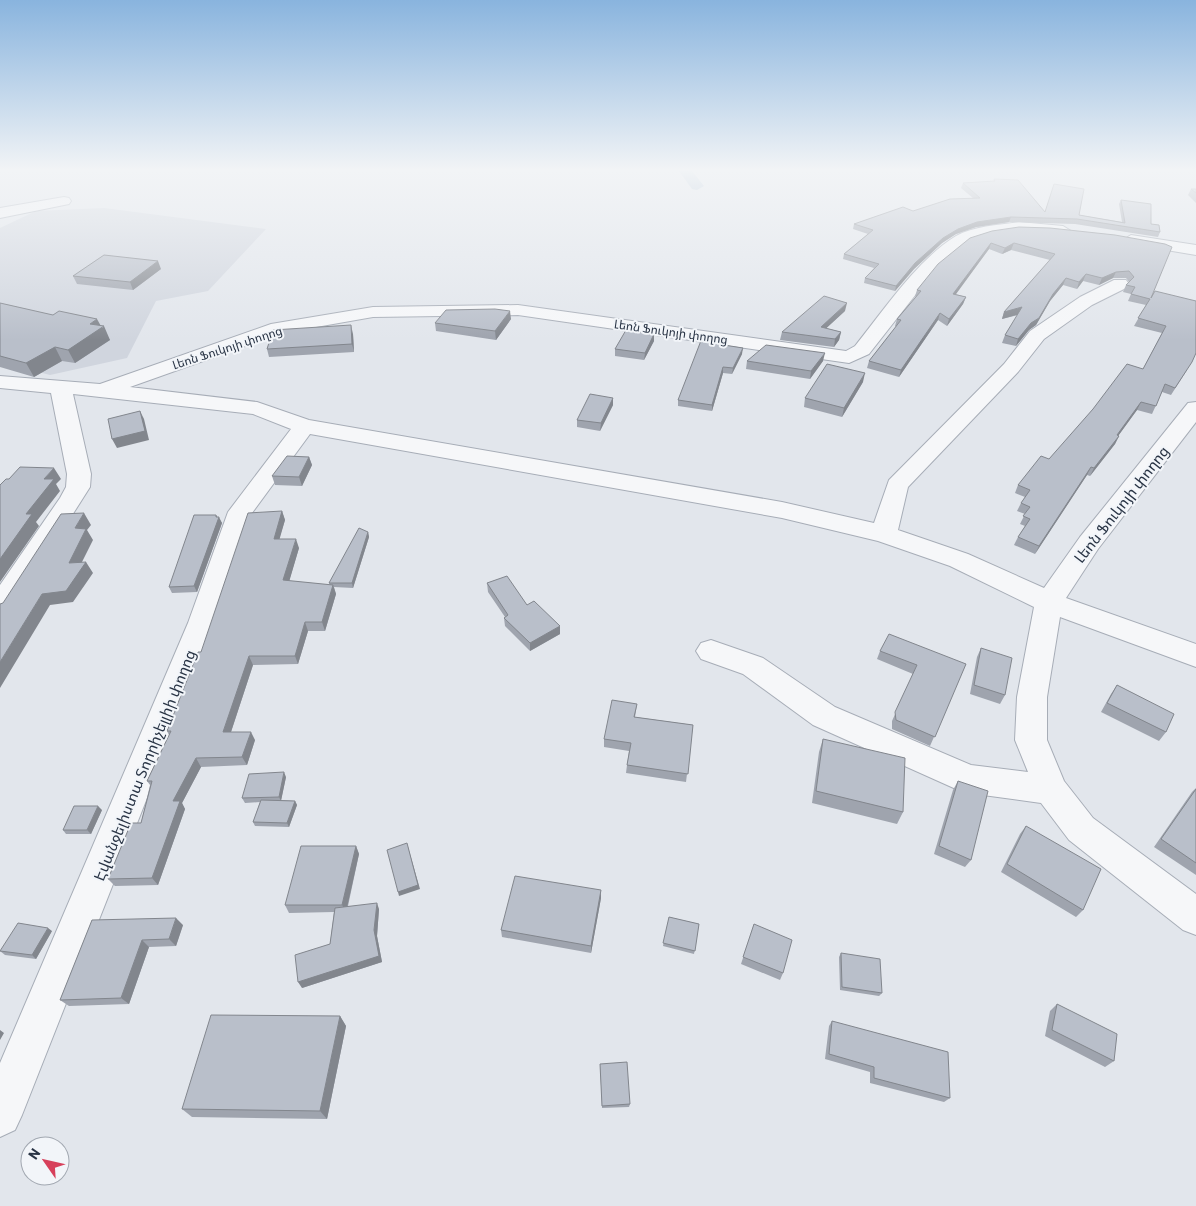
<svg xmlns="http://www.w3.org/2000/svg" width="1196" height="1206" font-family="Barlow,'Noto Sans Armenian',sans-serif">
<rect width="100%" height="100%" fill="#e2e6ec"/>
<path fill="#d0d5de" d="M104,208L266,229L208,291L156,301L127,358L50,375L0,362V228L36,211Z"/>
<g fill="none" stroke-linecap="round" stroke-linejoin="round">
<path fill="#9bb5ce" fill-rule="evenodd" d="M679,171H692L704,186L697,190L692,189Z"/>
<defs>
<path id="minor" d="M64,197L69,198L71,201L69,204L0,218V208Z
M1019,222L1063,226L1071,231L1063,236L1019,232L990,235L968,242L931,275L869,354L849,363L518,315L373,317L282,333L130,387L257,402L309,420L782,502L874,523L889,480L1004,364L1030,331L1080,297L1114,280H1126L1129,284L1126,288L1092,305L1044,339L1018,372L908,487L898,530L968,554L1044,588L1080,537L1188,403L1196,402V422L1098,549L1066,598L1196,644V667L1060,617L1047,697V740L1064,781L1093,818L1196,894V935L1183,930L1069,840L1041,803L968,793L956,789L813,725L743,674L701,659L696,651L701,643L711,640L763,658L835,707L971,765L1028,772L1015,740L1017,697L1034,607L950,566L878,541L782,518L310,434L252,513L216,623L22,1115L15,1130L0,1137V1063L188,623L228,512L291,429L253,414L73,394L91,474L90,487L10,613L0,616V585L60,498L66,487L67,474L51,393L0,388V376L100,384L271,324L373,307L518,305L846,351L855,346C883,311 918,259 956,236C973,226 999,225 1019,222Z
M1131,235L1196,245V255L1125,243L1123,240Z"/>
</defs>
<use href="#minor" stroke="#a7adb7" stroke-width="2"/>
<use href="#minor" fill="#f6f7f9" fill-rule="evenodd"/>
</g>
<path fill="#9fa4ae" d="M994,179L1045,212L1079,215L1122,222L1119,204L1121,200L1160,232L1158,237L1075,224L1009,222L976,227L956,234L942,243L914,269L895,291L864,283L865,278L874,268L843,259L844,254L868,234L853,229L854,224L913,211L973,198L961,188L963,183L993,182Z
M1191,189H1196V203L1188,195Z
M1115,235L1151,298L1155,291L1187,370L1171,395L1162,392L1152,414L1137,410L1118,436H1119L1115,444L1090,476L1087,475L1035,554L1014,545L1018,537L1025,526L1020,524L1025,514L1017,511L1021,503L1025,497L1015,493L1018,485L1049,459L1143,369L1162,333L1134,326L1146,305L1128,301L1131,294L1123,292L1126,285L1129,282L1126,278H1113L1099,285L1083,281L1077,289L1063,285L1050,301L1036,325L1029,330L1016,346L1002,343L1005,335L1018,315L1002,319L1004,312L1050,260L1011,250L1002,254L989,249L955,294L966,297L963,304L947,326L938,320L899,377L867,368L869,361L896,327L895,326L897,319L916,297L915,296L917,290L970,238Z
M161,269L133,290L77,284L73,276Z
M0,303L100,326L110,340L75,363L62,361L34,377L0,367Z
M845,311L826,328L841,332L839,340L834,347L780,340L782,332Z
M511,319L496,340L436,331L435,323Z
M353,334L354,352L269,357L267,349Z
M654,334V341L644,360L615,356V349Z
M725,346L742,354L732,374L723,373L712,411L678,406V400Z
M747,361H823L810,379L746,369Z
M863,382L842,417L804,407L805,398Z
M613,398V405L600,431L577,427V420Z
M309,457L312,465L302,486L275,485L272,476Z
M282,511L285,520L279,539L299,548L289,581L330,585L329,583L368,532L369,537L353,588L334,587L336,594L325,631H308L298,664L253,665L231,732L255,740L247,765L201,767L182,803L185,809L158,885L115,886L108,879L141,823L150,785L147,781L169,735L167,731L201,652Z
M216,515L222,523L197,592L172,593L169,587Z
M487,583L527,605L560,634L530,651L505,626L504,618L505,617L488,592Z
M981,648L1005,695L1000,704L970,694L977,657Z
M880,651L966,664L930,746L892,729V721L913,674L877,659Z
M1117,685L1166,732L1159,741L1101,712L1111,694Z
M637,704L635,717L693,725L686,782L626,773L627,765L629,751L604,747V739Z
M823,739L903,812L897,824L812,803L819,752Z
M286,777L281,800L295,801L297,805L289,827L255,826L253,822L260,802L245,803L242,798Z
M958,781L971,860L965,867L934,854L953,790Z
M1196,788V875L1154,847L1192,792Z
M102,810L91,834H66L63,830Z
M1026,826L1083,910L1076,917L1001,872L1020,834Z
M356,846L359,854L348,906L379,909L377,936L382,962L302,988L330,944L334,912L289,913L285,905Z
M601,890V898L591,953L502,937L501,930Z
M669,917L699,924L694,954L663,946Z
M92,920L183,925L176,946L149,947L129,1004L69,1006L60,1000Z
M754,924L783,973L780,980L741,964Z
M52,931L36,959L5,955L0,951Z
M841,953L882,993L879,996L840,990L839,957Z
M1057,1004L1114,1061L1105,1067L1045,1036L1050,1011Z
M340,1016L346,1026L327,1119L192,1117L182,1109Z
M832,1021L950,1098L944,1102L870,1083V1072L825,1059L829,1026Z
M600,1064L630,1104L629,1107L602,1108Z"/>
<path fill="#82868d" d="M1011,217L1009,222L976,227L956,234L942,243L914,269L895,291L896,286L915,263L943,238L958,229L977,222Z
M991,243L989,249L951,301L953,294Z
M1014,243L1011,250L1002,254L1005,248Z
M158,261L161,269L133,290L130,282Z
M1116,272L1113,278L1099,285L1102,278Z
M1086,274L1083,281L1077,289L1079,282Z
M1066,278L1063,285L1050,301L1036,325L1029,330L1016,346L1018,339L1053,294Z
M966,297L963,304L947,326L949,319Z
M847,303L845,311L819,335L821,327Z
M1022,307L1020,314L1002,319L1004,312Z
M510,311L511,319L496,340L495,331Z
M940,313L938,320L899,377L901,370Z
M97,319L102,328L104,326L110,340L75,363L68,350L90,324Z
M351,325L353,334L354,352L352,344Z
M841,332L839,340L834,347L835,339Z
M654,334V341L644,360L645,353Z
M55,347L62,361L34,377L26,363Z
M743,348L742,354L732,374L733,368Z
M825,353L823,361L810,379L811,371Z
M723,367V373L712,411V405Z
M865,373L863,382L842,417L844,408Z
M613,398V405L600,431L601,423Z
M1141,402L1137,410L1113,443L1117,435Z
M140,411L144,419L149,440L117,448L112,439Z
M1119,436L1115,444L1090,476L1094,468Z
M309,457L312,465L302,486L299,477Z
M1091,467L1087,475L1035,554L1039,546Z
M54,468L61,479L56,484L60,491L36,522L39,526L0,582V559L26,514L44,479Z
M282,511L285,520L277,548L274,539Z
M84,513L91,525L87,530L93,540L76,574L69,563L75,528Z
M216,515L218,520L219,517L222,523L197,592L194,586Z
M368,532L369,537L353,588L352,583Z
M296,539L299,548L287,589L283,580Z
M86,562L93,573L73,602L50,605L0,688V662L42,594Z
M333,585L336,594L325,631L322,622Z
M305,622L308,631L298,664L295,656Z
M560,626V634L530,651V643Z
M249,656L253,665L228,741L223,732Z
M251,732L255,740L247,765L242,757Z
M196,758L201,767L182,803L185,809L158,885L152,878L173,801Z
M284,772L286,777L281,801L279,797Z
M295,801L297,805L289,827L287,823Z
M98,806L102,810L91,834L87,830Z
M356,846L359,854L346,912L342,905Z
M408,847L420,889L399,896L398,892Z
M601,890V898L591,953V946Z
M377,903L379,909L377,936L382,962L302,988L298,982L374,930Z
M176,918L183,925L176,946L169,939Z
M48,928L52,931L36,959L32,955Z
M142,940L149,947L129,1004L121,998Z
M340,1016L346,1026L327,1119L320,1111Z
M0,1030L4,1033L0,1040Z"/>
<path fill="#b9bfca" stroke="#82868d" d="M994,179L1018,180L1045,212L1054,184L1084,189L1079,215L1125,223L1121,200L1151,204V224L1159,225L1160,232L1077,219L1011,217L977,222L958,229L943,238L915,263L896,286L865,278L879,264L844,254L873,230L854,224L903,207L913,211L950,199L980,198L963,183L995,181Z
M1191,189H1196V193Z
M1019,227L1050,228L1115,235L1165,244L1172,247L1151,298L1155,291L1196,301V353L1192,362L1175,388L1165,384L1156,406L1141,402L1117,435L1119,436L1094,468L1091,467L1039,546L1018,537L1030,519L1023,516L1030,507L1021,503L1030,490L1018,485L1041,456L1049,459L1093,409L1127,364L1143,369L1166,326L1138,318L1150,299L1131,294L1135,287L1126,285L1134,277L1129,271L1116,272L1102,278L1086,274L1079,282L1066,278L1053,294L1039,318L1031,323L1018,339L1005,335L1022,307L1004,312L1055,254L1014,243L1005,248L991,243L953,294L966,297L949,319L940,313L901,370L869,361L901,320L897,319L921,291L917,290L938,264L970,238L992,231Z
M104,255L158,261L130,282L73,276Z
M824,296L847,303L821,327L841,332L835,339L782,332Z
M0,303L53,315L59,311L97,319L90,324L104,326L68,350L55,347L26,363L0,356Z
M495,309L510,311L495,331L435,323L446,310Z
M351,325L352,344L267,349L273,330Z
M626,330L654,334L645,353L615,349Z
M702,338L726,341L724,345L743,348L733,368L723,367L712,405L678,400Z
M766,345L825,353L811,371L747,361Z
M827,364L865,373L844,408L805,398Z
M590,394L613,398L601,423L577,420Z
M140,411L145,431L112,439L108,419Z
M287,456L309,457L299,477L272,476Z
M20,467L54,468L44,479H54L26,514H32L0,559V485L6,479H9Z
M282,511L274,539H296L283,580L333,585L322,622H305L295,656H249L223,732H251L242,757L196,758L173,801H180L152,878L108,879L131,823H141L152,781H147L171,731H167L198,652H201L248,513Z
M84,513L75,528L86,529L69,563L86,562L66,591L42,594L0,662V604L3,603L61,514Z
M194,515H216V517H219L194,586L169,587Z
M359,528L368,532L352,583H329Z
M507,576L527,605L534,601L560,626L530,643L504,618L508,615L487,583Z
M889,634L966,664L935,737L896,720L895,712L917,665L880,651Z
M981,648L1012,658L1005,695L974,685Z
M1117,685L1174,714L1166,732L1107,703Z
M612,700L637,704L634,717L693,725L688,774L627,765L631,743L604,739Z
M823,739L905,758L903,812L816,791Z
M284,772L279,797L242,798L249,774Z
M958,781L988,791L971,860L939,846Z
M1196,789V863L1161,839Z
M261,800L295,801L287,823L253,822Z
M74,806H98L87,830H63Z
M1026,826L1101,869L1083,910L1007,864Z
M407,843L418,885L398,892L387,850Z
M301,846H356L342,905H285Z
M515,876L601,890L591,946L501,930Z
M377,903L374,930L379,956L298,982L295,955L330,944L335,908Z
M669,917L699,924L695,951L663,943Z
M176,918L169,939L142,940L121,998L60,1000L92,920Z
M18,923L48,928L32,955L0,951Z
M754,924L792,940L783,973L743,957Z
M841,953L880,959L882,993L842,987Z
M1057,1004L1117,1034L1114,1061L1052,1030Z
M211,1015L340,1016L320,1111L182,1109Z
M832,1021L948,1052L950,1098L874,1078V1067L829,1054Z
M627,1062L630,1104L602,1106L600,1064Z"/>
<linearGradient id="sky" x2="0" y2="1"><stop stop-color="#89b4de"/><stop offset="0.5" stop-color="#f2f4f6"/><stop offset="1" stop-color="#f2f4f6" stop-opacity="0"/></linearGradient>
<rect width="1196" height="340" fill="url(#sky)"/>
<g text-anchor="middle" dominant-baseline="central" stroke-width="4" stroke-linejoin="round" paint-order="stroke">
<g font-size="12" fill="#293445" stroke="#f2f5f9">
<text transform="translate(671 331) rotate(8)">Լեոն Ֆուկոյի փողոց</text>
<text transform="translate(227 347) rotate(-18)">Լեոն Ֆուկոյի փողոց</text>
</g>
<g font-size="15" fill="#293445" stroke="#f2f5f9">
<text transform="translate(1121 504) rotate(-52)">Լեոն Ֆուկոյի փողոց</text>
<text transform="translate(144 765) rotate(-68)">Էվանջելիստա Տորրիչելլիի փողոց</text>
</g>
</g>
<g transform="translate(45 1161) rotate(304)"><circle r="24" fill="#f2f5f9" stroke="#a2a8b1"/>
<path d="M0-4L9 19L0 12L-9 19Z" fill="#d7405b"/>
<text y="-8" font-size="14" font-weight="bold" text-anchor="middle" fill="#293445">N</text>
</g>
</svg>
